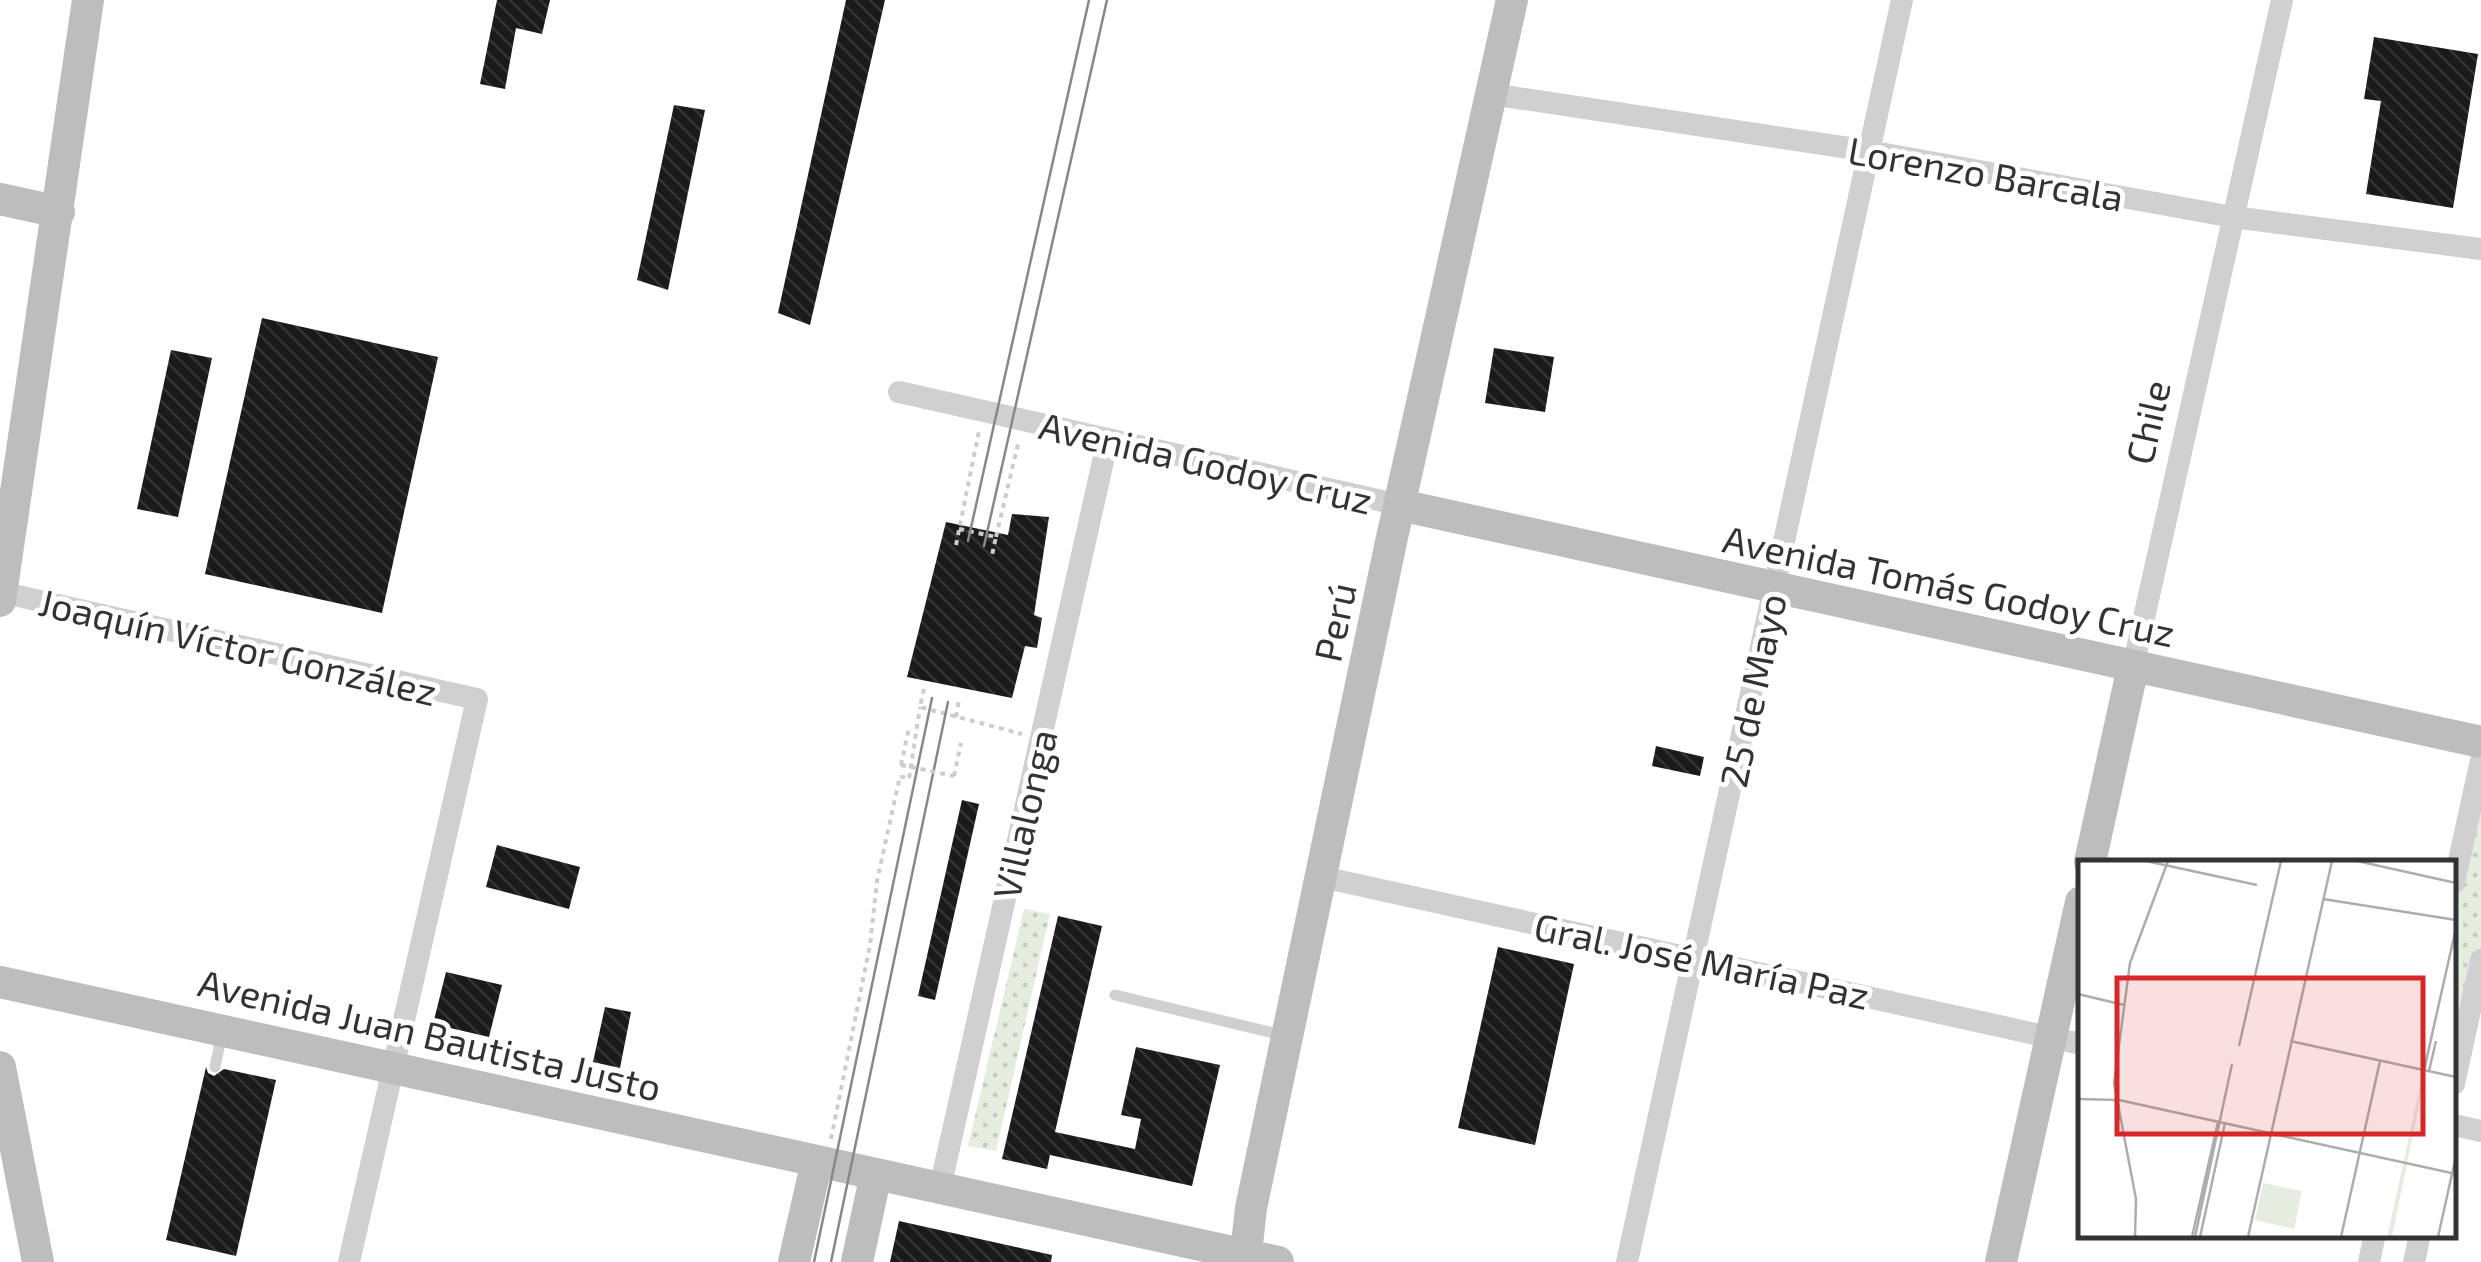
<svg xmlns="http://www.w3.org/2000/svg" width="2481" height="1262" font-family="'Exo 2',sans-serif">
<defs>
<pattern id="grass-dots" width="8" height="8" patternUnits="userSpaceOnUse" patternTransform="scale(2.5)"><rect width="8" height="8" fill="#e6ecdf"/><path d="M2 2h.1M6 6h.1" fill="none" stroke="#c6cbc0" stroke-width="1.8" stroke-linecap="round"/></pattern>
<pattern id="building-back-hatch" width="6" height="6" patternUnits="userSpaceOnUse" patternTransform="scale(2.5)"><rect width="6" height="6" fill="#1a1a1a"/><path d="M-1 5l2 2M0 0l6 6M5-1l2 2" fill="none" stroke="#333"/></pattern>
</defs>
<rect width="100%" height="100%" fill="#fff"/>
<path fill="url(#grass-dots)" d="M2481,760V960L2454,1084V883Z
M1024,909L1050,914L996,1151L968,1146Z"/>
<path fill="url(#building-back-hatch)" d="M497,0H550L542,34L516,28L505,89L480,84Z
M846,0H885L810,325L778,313Z
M2374,37L2478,54L2453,208L2366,194L2381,101L2364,99Z
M674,105L705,110L668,290L637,280Z
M262,318L438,357L382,613L205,574Z
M1494,348L1554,357L1545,412L1485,403Z
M171,350L212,358L178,517L137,509Z
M1012,514L1049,517L1034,615L1042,618L1037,648L1025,646L1012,698L907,677L946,522L1008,535Z
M1656,746L1704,757L1700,776L1652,766Z
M962,800L979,804L935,1000L918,996Z
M497,845L580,867L569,909L486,887Z
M1058,916L1102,926L1055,1132L1135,1149L1141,1119L1121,1115L1136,1047L1220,1065L1192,1186L1050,1155L1047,1169L1002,1159Z
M1498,947L1574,964L1535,1145L1458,1128Z
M446,972L502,985L489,1037L433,1024Z
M605,1007L631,1012L620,1068L593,1062Z
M206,1067L208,1073L214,1076L224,1069L276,1080L236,1256L166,1240Z
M899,1221L1052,1255L1051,1262H890Z"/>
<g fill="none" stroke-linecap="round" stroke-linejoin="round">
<path stroke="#cdcdcd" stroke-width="4" stroke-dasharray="5 5" stroke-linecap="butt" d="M959,529L996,537L992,555
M996,537L1019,440
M956,545L979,431
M924,689L920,707L1022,734
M956,717L959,699
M901,765L909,728
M954,776L961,743
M831,1139L870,945L877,881L900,776L909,779L920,707"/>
<path stroke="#d0d0d0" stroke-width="11" d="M1115,995L1286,1036
M215,1067L222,1033"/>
<path stroke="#d0d0d0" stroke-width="22" d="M1491,94L1869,151L2233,217L2481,249
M899,392L1400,505
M0,592L477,699L349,1262
M2133,667L2282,0
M1322,877L2081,1044
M2454,883L2481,760
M2454,1084L2481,960
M2454,1125L2481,1131
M940,1188L1108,439
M1627,1262L1902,0
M2369,1262L2375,1234
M2414,1262L2420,1234"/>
<path stroke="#bdbdbd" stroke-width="32" d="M0,199L59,212
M1400,505L2481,742
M0,601L88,0
M2090,862L2133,667
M0,982L1278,1262
M0,1067L38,1262
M794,1262L817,1161
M857,1262L876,1174
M1245,1262L1251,1208L1391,542L1512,0
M2001,1262L2081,902"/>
<path stroke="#888" stroke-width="2.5" d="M968,541L1089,0
M984,546L1107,0
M814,1262L932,698
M831,1262L948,702"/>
<path stroke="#cdcdcd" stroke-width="4" stroke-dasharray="5 5" stroke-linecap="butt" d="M901,765L954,776"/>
</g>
<g text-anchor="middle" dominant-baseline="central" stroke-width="10" stroke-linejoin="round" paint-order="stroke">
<g font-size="38" fill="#333" stroke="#fff">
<text transform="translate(1986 173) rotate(10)">Lorenzo Barcala</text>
<text transform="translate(2147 422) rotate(-77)">Chile</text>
<text transform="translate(1206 462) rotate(13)">Avenida Godoy Cruz</text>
<text transform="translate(1949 585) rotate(12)">Avenida Tomás Godoy Cruz</text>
<text transform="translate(1334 622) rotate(-78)">Perú</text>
<text transform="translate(238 646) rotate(13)">Joaquín Víctor González</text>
<text transform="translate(1752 690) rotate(-78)">25 de Mayo</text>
<text transform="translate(1024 814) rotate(-77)">Villalonga</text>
<text transform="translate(1702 960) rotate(12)">Gral. José María Paz</text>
<text transform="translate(430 1034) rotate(13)">Avenida Juan Bautista Justo</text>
</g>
</g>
<g transform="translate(2078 860)">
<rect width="378" height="378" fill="#fff"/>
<path d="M377,68L314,377H309ZM185,323L224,331L216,369L177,360Z" fill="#e6ecdf"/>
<path fill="none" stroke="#adadad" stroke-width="2.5" d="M68,1L179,25M279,1L378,23M245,39L378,60M0,134L46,145M212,181L378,217M161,186L203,1M346,210L378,68M351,211L358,181M0,239L41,240L378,314M57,377L58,339L36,223L52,103L90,1M114,377L140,262M117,377L154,204M122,377L147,263M170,377L254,1M263,377L302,201M360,377L378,296"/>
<path fill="#d62828" fill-opacity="0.15" stroke="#d62828" stroke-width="5" d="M39,118H345V274H39Z"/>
<rect width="378" height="378" fill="none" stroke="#333" stroke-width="5"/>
</g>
</svg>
